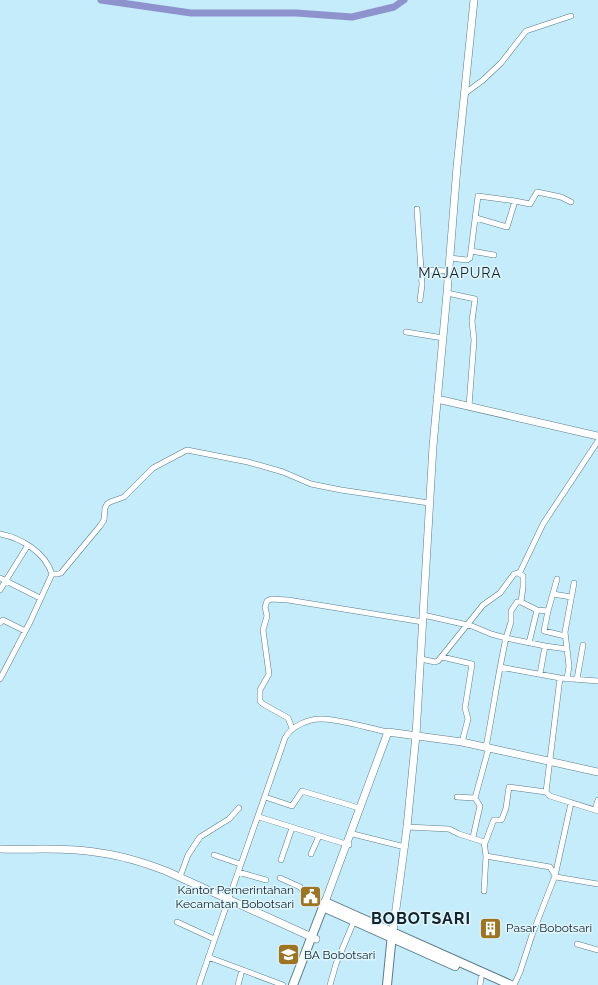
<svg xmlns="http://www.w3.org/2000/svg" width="598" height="985" font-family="Raleway,sans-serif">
<rect width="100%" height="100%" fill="#c5ecfb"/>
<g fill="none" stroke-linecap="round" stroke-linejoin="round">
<path stroke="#8e93cd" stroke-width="7" d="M101,0L191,13H296L352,17L394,7L404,0"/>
<defs>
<path id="street" d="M464,94L483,80L501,63L526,31L571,16
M417,209L421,270L449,271
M476,218L507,227L515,201L530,204L537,192L561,197L571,202
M471,251L494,255
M450,258L467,260L470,258L478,196L515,201
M447,293L475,299L472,321L474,340L469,406
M420,300L422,285L421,270
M406,332L443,338
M0,534C21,538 45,552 52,574L30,622L0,679
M518,573L523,576V587L521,602
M52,574H58L61,573L100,526L104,520L105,508L107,504L110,502L124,497L153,468L187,450L248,462L283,472L311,484L341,490L429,503
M0,578L40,598
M0,590L28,545
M553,594L571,597
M548,611L544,631L565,636
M423,615L472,626L491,634L506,638C498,674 493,711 486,747
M0,623L3,620L25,631
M529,643L537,610
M545,646L567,649
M442,657L472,664L465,708L468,719L462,742
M421,659L435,662L438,661L483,605L500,593L514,574L520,572L543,524L598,441
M500,667L560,678L598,681
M540,674L545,646L506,638L511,622V611L517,602H521L537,610L548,611L557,579
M560,678L546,792L550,796L598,811
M567,679L569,666L565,632L574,583
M577,679L583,645
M292,728L288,718L263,704L260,701V690L269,674L263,630L267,616L265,607L267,601L271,599L288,600L423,622
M265,797L292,806L302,791L359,808
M457,797L475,798
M595,810L598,800
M259,817L349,845
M407,827L449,829L459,834L484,842L486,856L550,867L556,877L598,884
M353,834L405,847
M473,837L480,806L475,798L489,747
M485,843L493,822L494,820H501L502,819L506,808L509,787L546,792
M311,854L319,836
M214,855L240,864
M281,860L292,828
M238,872L266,880
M180,877L188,855L200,837L229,819L239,808
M280,878L300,887L310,899L323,907
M484,891L486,856
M177,922L214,939
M577,944L598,950
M208,957L283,985
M199,985C227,902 257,820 285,738C291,726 310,718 323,719C343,720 368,728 388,732
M238,985L242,970
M330,985L336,964L354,921
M480,985L481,978
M514,985L520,972L532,935L555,876L571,803"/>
<path id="secondary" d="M437,399L598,436
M0,849C34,850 68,847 101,853C124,856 145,863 166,871L316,939
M325,902L388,732L462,742L598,772
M393,931L407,827L416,735L433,446L447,293L457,167L474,0"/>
<path id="primary" d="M323,907L455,966
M293,985L325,902L511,985
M387,985L392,934"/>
</defs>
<use href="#street" stroke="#597c8a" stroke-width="6"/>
<use href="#secondary" stroke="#597c8a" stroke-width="8"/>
<use href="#primary" stroke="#597c8a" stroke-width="10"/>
<use href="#street" stroke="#fff" stroke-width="5"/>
<use href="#secondary" stroke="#fff" stroke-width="7"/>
<use href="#primary" stroke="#fff" stroke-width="8"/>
</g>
<defs>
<symbol id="civic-square" viewBox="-11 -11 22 22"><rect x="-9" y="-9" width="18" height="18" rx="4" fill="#9d7522" stroke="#dff6ff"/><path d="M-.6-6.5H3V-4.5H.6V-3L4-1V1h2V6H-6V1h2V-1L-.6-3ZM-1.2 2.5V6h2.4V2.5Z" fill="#fff"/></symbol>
<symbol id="building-square" viewBox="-11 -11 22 22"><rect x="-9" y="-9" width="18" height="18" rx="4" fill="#9d7522" stroke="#dff6ff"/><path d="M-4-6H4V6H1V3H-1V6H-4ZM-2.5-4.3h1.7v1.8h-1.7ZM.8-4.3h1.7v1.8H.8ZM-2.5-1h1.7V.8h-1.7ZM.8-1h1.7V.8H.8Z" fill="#fff"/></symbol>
<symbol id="school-square" viewBox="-11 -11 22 22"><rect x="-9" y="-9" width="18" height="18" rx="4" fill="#9d7522" stroke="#dff6ff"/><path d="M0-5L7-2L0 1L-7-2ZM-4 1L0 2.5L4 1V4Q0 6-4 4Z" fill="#fff"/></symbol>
</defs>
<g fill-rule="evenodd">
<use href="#civic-square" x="298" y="884" width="25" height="25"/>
<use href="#building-square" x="478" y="916" width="25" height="25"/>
<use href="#school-square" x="276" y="942" width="25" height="25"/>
</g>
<g text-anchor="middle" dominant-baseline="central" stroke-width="3" stroke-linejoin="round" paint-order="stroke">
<g font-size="12" fill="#142328" stroke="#dff6ff" text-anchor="start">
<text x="294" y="890" text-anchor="end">Kantor Pemerintahan<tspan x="294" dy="14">Kecamatan Bobotsari</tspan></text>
<text x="506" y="928">Pasar Bobotsari</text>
<text x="304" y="955">BA Bobotsari</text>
</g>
<g font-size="14" letter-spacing="1" fill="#142328" stroke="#dff6ff">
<text x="460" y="273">MAJAPURA</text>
</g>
<g font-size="16" font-weight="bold" letter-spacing="1" fill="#142328" stroke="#dff6ff">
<text x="421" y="918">BOBOTSARI</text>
</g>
</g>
</svg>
